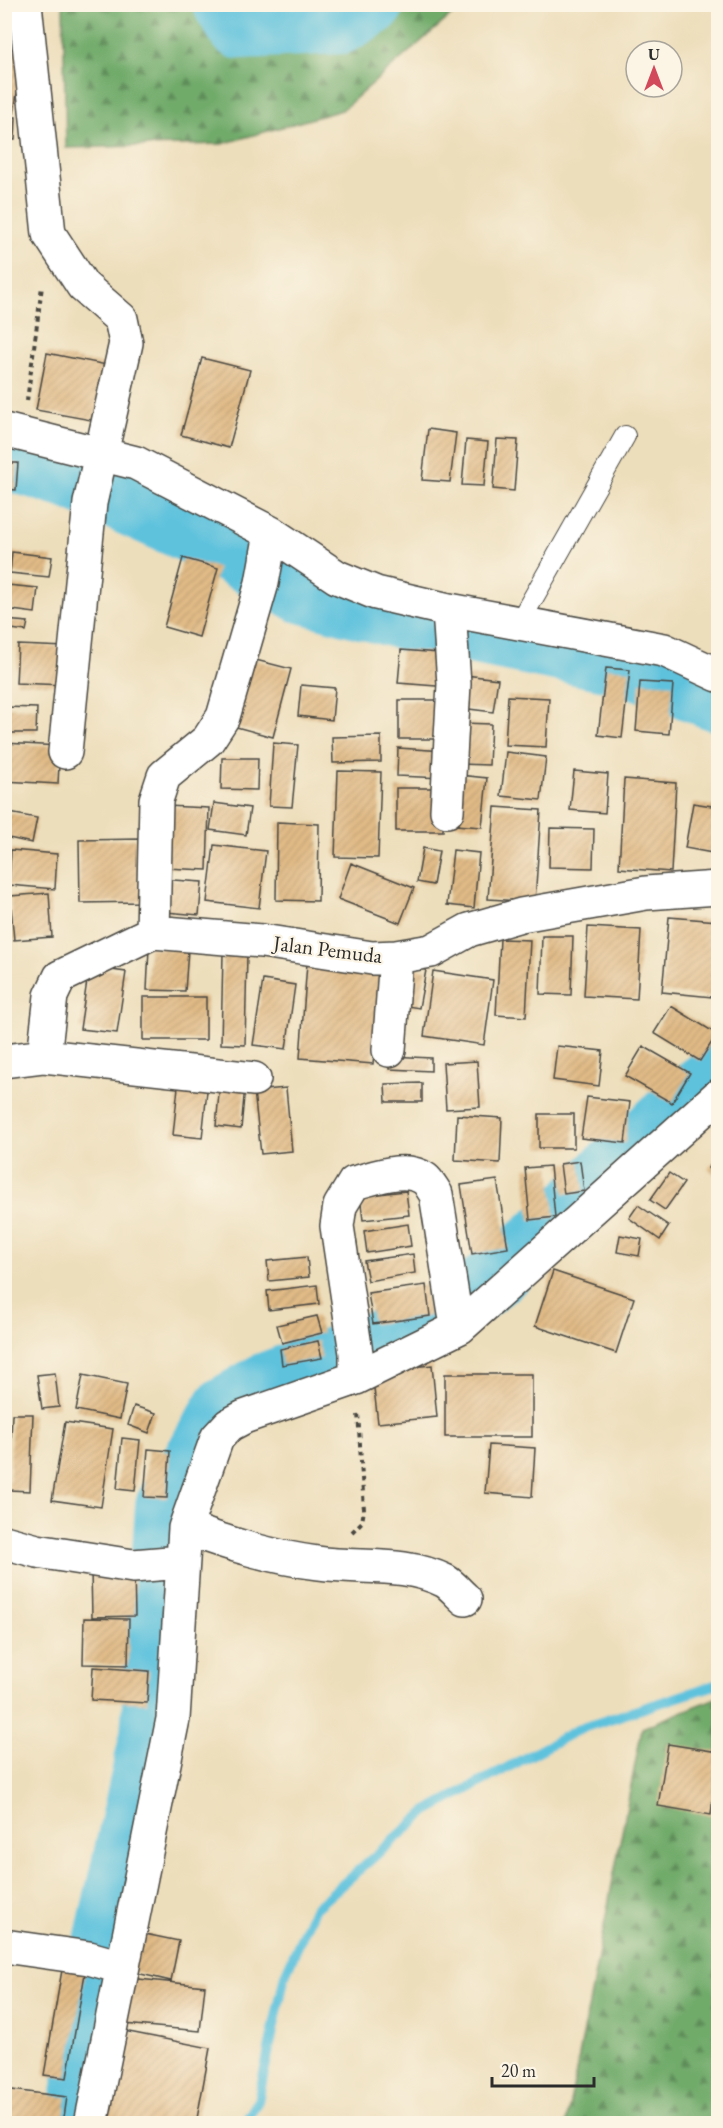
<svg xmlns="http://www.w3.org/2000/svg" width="723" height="2128" font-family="'EB Garamond',serif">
<defs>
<pattern id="forest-firs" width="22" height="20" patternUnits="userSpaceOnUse" patternTransform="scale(1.5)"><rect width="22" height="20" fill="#71ab6b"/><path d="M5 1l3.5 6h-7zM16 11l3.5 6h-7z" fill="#5d8b58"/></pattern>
<pattern id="building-hatch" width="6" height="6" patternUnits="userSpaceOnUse" patternTransform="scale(1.5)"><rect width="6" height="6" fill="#e1bb87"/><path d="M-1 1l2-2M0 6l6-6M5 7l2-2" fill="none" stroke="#c1a175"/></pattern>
</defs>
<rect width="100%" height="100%" fill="#fcf5e5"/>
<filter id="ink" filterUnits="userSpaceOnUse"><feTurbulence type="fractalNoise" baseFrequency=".0167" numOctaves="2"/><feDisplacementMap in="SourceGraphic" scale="12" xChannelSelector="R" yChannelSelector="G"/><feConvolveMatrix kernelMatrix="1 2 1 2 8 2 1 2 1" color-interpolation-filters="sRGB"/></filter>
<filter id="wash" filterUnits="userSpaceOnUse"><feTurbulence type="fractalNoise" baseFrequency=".008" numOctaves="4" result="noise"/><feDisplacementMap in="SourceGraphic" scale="24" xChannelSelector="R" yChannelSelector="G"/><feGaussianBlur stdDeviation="1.35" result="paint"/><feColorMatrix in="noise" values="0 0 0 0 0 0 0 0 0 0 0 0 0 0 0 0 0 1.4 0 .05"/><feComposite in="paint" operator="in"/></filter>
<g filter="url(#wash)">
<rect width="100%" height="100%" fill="#eddebb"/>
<path fill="url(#forest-firs)" stroke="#4e6b4b" stroke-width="1.5" d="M63,5V4L463,5L342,110L222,144L66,148Z
M718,1697V2123L566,2124L642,1728Z"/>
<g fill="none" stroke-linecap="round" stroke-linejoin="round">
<path stroke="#5fc2dd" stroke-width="10" d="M244,2124L258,2101L285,1975L314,1909L427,1811L579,1729L718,1684"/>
<path stroke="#5fc2dd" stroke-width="62" d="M224,4L239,28L341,23L373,4
M4,458L73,480L207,540L301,592L415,622L627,664L718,701
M78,2124L100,1964L151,1735L166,1506L225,1407L266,1383L429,1322L475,1293L559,1222L609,1171L718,1071"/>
</g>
<g id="blocks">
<path fill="url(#building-hatch)" d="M5,4H12V28L5,27Z
M4,48L23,51L14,113L4,112Z
M4,117H16L15,140H4Z
M47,353L107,365L96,421L36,410Z
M202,358L250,370L229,448L181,435Z
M428,429L456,433L450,482L422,480Z
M497,439L518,440L514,491L493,489Z
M466,440L488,442L484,486L462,485Z
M4,463H18L16,490L4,489Z
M4,496L9,497L6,537H4Z
M12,552L52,557L49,577L10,573Z
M183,558L218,568L199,637L164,627Z
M7,585L38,588L35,613L5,609Z
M4,620L28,622L26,631L4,628Z
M18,645L66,647L64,685L16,683Z
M401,650L452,654L449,687L398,683Z
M248,658L291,669L273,737L229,725Z
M606,668L630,670L622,738L598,735Z
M465,675L498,679L493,712L461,708Z
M640,682L673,684L669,734L636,731Z
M301,685L335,688L332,720L298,716Z
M508,696L549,698L546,747L505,745Z
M399,700H445V739H399Z
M4,707L37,708L36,733H4Z
M462,723L491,724L489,765L460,764Z
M381,736V762L333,763L332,737Z
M4,743L60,746L58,784L4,781Z
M273,743L298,745L292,807L269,806Z
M398,748L445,751L443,778L397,776Z
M506,752L546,757L541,800L501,796Z
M222,758H258L257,790L221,789Z
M338,771L381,772L378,858L335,857Z
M574,771L608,774L605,813L570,810Z
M459,775L487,778L482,827L455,825Z
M624,779L676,783L671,872L619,868Z
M396,788H443V831H396Z
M214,803L250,808L246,835L210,830Z
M693,803L718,807V854L685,848Z
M166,806L209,808L207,870L165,868Z
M495,807L541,810L535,902L488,899Z
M4,812L37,818L32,843L4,837Z
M277,822L319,824L318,901L276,900Z
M550,828L594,829L593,868L549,867Z
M143,839L144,902L80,903L79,840Z
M214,845L266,851L259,908L207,902Z
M423,848L439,851L433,885L417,882Z
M11,850L57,854L55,889L9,885Z
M453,850L479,853L474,908L447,905Z
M351,863L414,888L400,923L338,899Z
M158,879L202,882L199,915L155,911Z
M49,893L52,937L14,940L10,896Z
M669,917L718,921L712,997L662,992Z
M588,927L641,930L637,999L584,996Z
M542,936H573L571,995L540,994Z
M500,939L530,940L526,1017L496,1015Z
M149,948L188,950L185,991L147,990Z
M223,953L247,954L245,1045L221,1044Z
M307,963L381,969L373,1064L300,1058Z
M89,967L126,972L117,1033L80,1029Z
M408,967L426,970L419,1008L401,1005Z
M433,971L493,980L484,1045L424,1036Z
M263,980L295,985L286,1049L253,1045Z
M143,997H206V1040H143Z
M671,1006L717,1034L700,1061L654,1033Z
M557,1046L603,1051L599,1086L553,1080Z
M643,1046L690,1073L672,1103L625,1076Z
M390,1056L431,1058V1071L390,1069Z
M477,1061L480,1107L446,1109L443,1063Z
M220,1083L245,1086L241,1129L216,1126Z
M422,1083V1102H386L385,1084Z
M178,1087L207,1091L202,1138L173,1135Z
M286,1088L292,1151L261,1154L254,1091Z
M587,1097L630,1102L625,1143L581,1138Z
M539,1114H574V1148H539Z
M457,1115L502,1118L500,1163L455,1160Z
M718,1157V1178L708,1168Z
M580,1161L584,1191L564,1194L560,1164Z
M550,1166L555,1217L530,1220L525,1168Z
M669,1173L684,1183L665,1210L650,1200Z
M497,1180L508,1248L472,1254L461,1185Z
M406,1191L409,1215L363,1220L360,1196Z
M638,1205L669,1226L660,1240L629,1218Z
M408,1224L411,1246L367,1253L364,1231Z
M620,1235L642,1239L639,1256L617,1252Z
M413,1254L415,1273L368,1281L364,1261Z
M307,1257L309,1277L269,1281L267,1261Z
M553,1271L634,1298L616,1353L535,1326Z
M317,1285L319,1304L269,1310L267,1291Z
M426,1285L430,1316L373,1324L368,1293Z
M317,1316L322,1333L282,1343L277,1325Z
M318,1341L322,1358L282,1365L280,1349Z
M432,1365L437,1417L378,1423L372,1371Z
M55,1373L59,1407L42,1409L37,1375Z
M445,1374H532V1437H445Z
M83,1375L127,1384L120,1419L76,1410Z
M134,1406L156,1413L149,1433L128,1425Z
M12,1414H33L30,1491L9,1490Z
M65,1422L113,1429L101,1507L52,1500Z
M122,1438L140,1440L135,1491L117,1489Z
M489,1445L535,1448L532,1497L485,1493Z
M148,1449L170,1451L167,1498L144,1497Z
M91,1570H134L135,1616L92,1617Z
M4,1573H9L6,1604H4Z
M84,1618L129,1619L128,1665L83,1664Z
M93,1667L149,1671L147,1703L91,1700Z
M668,1744L718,1752L711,1815L658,1806Z
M140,1933L179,1941L171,1981L132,1972Z
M64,1958L87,1962L67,2078L44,2075Z
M129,1978L205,1986L200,2031L124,2024Z
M124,2031L210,2048L196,2124H144L107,2117Z
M4,2089L67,2097L63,2124H4Z"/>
</g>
</g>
<g filter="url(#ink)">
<use href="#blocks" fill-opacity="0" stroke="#484641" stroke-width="1.5"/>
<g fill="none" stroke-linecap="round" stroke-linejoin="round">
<defs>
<path id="service" d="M519,623L625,436"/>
<path id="minor" d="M25,4L49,234L83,286L121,319L126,343L90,503L65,752
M4,430L136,463L271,533L337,577L376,593L449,610L664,650L718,675
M447,811L454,684L449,610
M153,932L156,800L164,776L208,740L223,717L262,583L271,533
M389,1050L396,957
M44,1056L254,1079
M4,1061L44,1056L51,996L60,977L153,932L262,941L372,958L396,957L431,951L469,930L521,915L646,893L718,888
M356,1378V1353L337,1226L340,1206L354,1183C374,1178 406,1165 425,1179C429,1182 433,1190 436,1194L455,1314L460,1327
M185,1528C229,1544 271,1557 318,1563C361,1569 404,1561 445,1581C452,1585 459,1594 465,1599
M4,1542L37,1551L133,1566L181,1562
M4,1946L89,1958L121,1967
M91,2124L173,1719L185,1528L217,1438L229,1425L244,1417L356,1378L460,1327L718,1096"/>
</defs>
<use href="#service" stroke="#484641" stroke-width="22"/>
<use href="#minor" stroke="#484641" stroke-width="36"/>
<path stroke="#484641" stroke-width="4" stroke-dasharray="4.5 4.5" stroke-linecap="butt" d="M27,401L42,286
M352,1532L362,1522L364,1510L358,1412"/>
<use href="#service" stroke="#fff" stroke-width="20"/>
<use href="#minor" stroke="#fff" stroke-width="33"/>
</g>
</g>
<g text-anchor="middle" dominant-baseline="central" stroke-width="4.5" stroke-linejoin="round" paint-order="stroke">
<g font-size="21" fill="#2b2b2b" stroke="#fcf5e5">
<text transform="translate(328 949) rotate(7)">Jalan Pemuda</text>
</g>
</g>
<rect width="723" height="2128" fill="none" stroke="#fcf5e5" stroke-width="24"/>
<g transform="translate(654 69)"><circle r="28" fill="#fcf5e5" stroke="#a8a49b" stroke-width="1.5"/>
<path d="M0-4.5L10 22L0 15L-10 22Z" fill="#d1495b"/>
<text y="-9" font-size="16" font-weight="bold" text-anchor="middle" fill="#2b2b2b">U</text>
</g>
<path d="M492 2077v9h102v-9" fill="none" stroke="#2b2b2b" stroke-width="3"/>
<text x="501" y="2077" font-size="18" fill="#2b2b2b" stroke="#fcf5e5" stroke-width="4.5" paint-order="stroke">20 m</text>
</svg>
